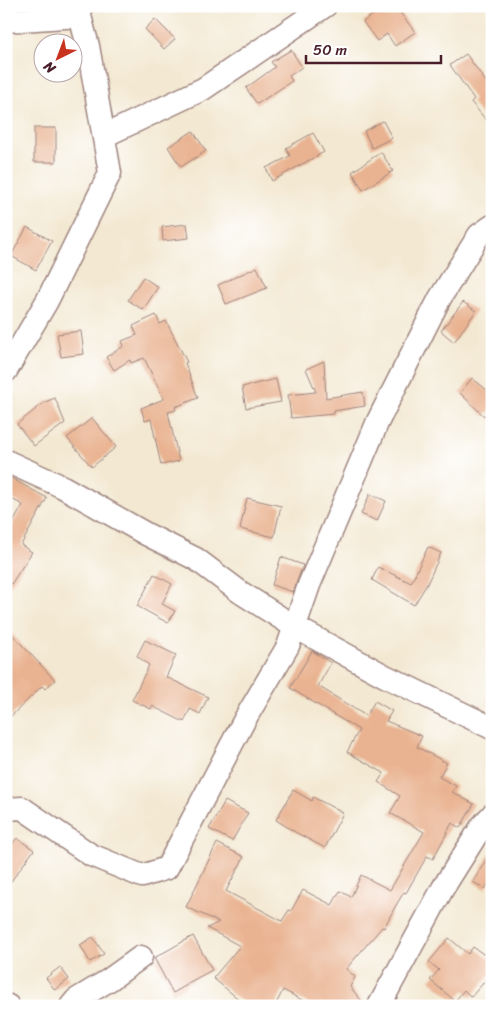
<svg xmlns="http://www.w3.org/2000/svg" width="498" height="1012" font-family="Sriracha,sans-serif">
<rect width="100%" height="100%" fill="#fff"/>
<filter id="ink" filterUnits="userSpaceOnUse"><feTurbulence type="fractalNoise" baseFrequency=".02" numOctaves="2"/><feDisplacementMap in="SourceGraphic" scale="10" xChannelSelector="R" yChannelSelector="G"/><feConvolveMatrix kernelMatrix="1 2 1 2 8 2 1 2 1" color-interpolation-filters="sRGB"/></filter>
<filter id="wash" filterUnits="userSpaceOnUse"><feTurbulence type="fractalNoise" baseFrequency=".0096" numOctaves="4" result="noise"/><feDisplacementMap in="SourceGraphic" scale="20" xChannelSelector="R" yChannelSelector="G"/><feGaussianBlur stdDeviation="1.12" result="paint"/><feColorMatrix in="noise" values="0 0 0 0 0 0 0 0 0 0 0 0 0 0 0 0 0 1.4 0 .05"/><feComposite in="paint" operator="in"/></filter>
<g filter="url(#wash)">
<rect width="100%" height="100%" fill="#f3e8d1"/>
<g id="blocks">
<path fill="#e9b290" d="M384,6H395L415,32L395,46L387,34L377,41L363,22Z
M155,19L175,39L164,49L145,29Z
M291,50L302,67L289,76L292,81L257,104L246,88L275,67L271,62Z
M466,54L492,90V127L471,102L474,99L450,65Z
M383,121L392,138L372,148L364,131Z
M34,128H56V162H34Z
M193,131L206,151L181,167L168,147Z
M313,133L324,152L272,181L266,168L290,156L286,148Z
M381,152L393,171L363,190L352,172Z
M187,224L189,238L163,241L162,227Z
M27,227L52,241L36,270L11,256Z
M257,267L267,288L226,304L218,285Z
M143,277L158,287L143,310L128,300Z
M463,302L476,311L454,342L441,331Z
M156,315L160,324L166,321L187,362L185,363L198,398L175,407L176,410L168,412L179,461L161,465L151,419L145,421L141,408L164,399L144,358L131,363L130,360L114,370L106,357L124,346L122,341L137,335L133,326Z
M81,331L84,354L61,357L57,334Z
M324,361L326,398L363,392L365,406L334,411V414L291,418L288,395L316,392L306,369Z
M472,378L492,394V408L484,416L460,393Z
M276,379L281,402L246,408L242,387Z
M55,398L65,423L34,446L17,424L45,402Z
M92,418L116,447L92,467L67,438Z
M11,478L47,498L21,545L32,552L6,592V535L23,505L6,496V487Z
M370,494L386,501L377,521L361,514Z
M247,498L281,506L274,537L240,529Z
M428,547L441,553L427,584L414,605L372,580L378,567L411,583Z
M281,557L303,565L293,592L272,585Z
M154,574L172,584L162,604L175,611L168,623L137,606Z
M6,628L55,680L45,689L42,686L6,721Z
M145,640L176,655L166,677L208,697L200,714L190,709L184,722L152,706L151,709L132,700L149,665L137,656Z
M312,651L331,663L318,686L366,716L375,701L392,711L386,721L422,736L417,747L447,763L439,777L456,786L452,792L474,804L460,828L452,823L433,859L427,856L406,893L404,892L395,907L384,928L382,927L346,969L355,977L350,987L366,1006H313L283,990L275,1006H247L213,978L240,946L207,928L219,922L186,907L217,843L244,857L226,891L282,921L289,910L291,911L303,890L332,905L340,891L351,897L361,875L390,890L424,832L390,813L400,796L378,782L384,773L347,752L359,730L290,688Z
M293,790L312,801L313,797L343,813L325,848L295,832L276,820Z
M225,801L248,813L232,841L209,829Z
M17,838L34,850L6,888V852Z
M492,850V878L485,889L473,882Z
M193,936L212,970L186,984L187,985L173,993L154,958Z
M93,937L104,954L90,962L80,945Z
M449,938L468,954L473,947L492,960V973L471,997L464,990L455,1001L430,980L439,970L429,962Z
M60,967L69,979L55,990L46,978Z"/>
</g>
</g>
<g filter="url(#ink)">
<use href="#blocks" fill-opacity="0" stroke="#9e847e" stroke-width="1"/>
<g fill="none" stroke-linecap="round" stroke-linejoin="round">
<defs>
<path id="minor" d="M6,21L80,16
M104,136L203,89L325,6
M6,371L47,301L110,173L88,46L80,16V6
M6,461L63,487L146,534L196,559L240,592L295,627L385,676L492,728
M6,809L22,808L91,855L142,876L167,868L245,719L288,646L309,585L378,421L440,298L479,235L492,226
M6,1005L8,1006
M71,1006L76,1000L109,980L141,957
M379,1006L443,888L482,826L492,815"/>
</defs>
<use href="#minor" stroke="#9e847e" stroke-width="25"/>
<use href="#minor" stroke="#fff" stroke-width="22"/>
</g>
</g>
<rect width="498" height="1012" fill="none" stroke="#fff" stroke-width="25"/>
<g transform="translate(58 58) rotate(222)"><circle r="24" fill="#ffffff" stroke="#b7a5aa"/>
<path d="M0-4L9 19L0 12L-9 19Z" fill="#c8321e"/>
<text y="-8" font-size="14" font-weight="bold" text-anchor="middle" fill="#4a1f2b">N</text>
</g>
<path d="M306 55v8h135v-8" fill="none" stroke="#4a1f2b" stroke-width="2.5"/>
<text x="313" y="55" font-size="15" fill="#4a1f2b" stroke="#ffffff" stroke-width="4" paint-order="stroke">50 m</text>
</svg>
